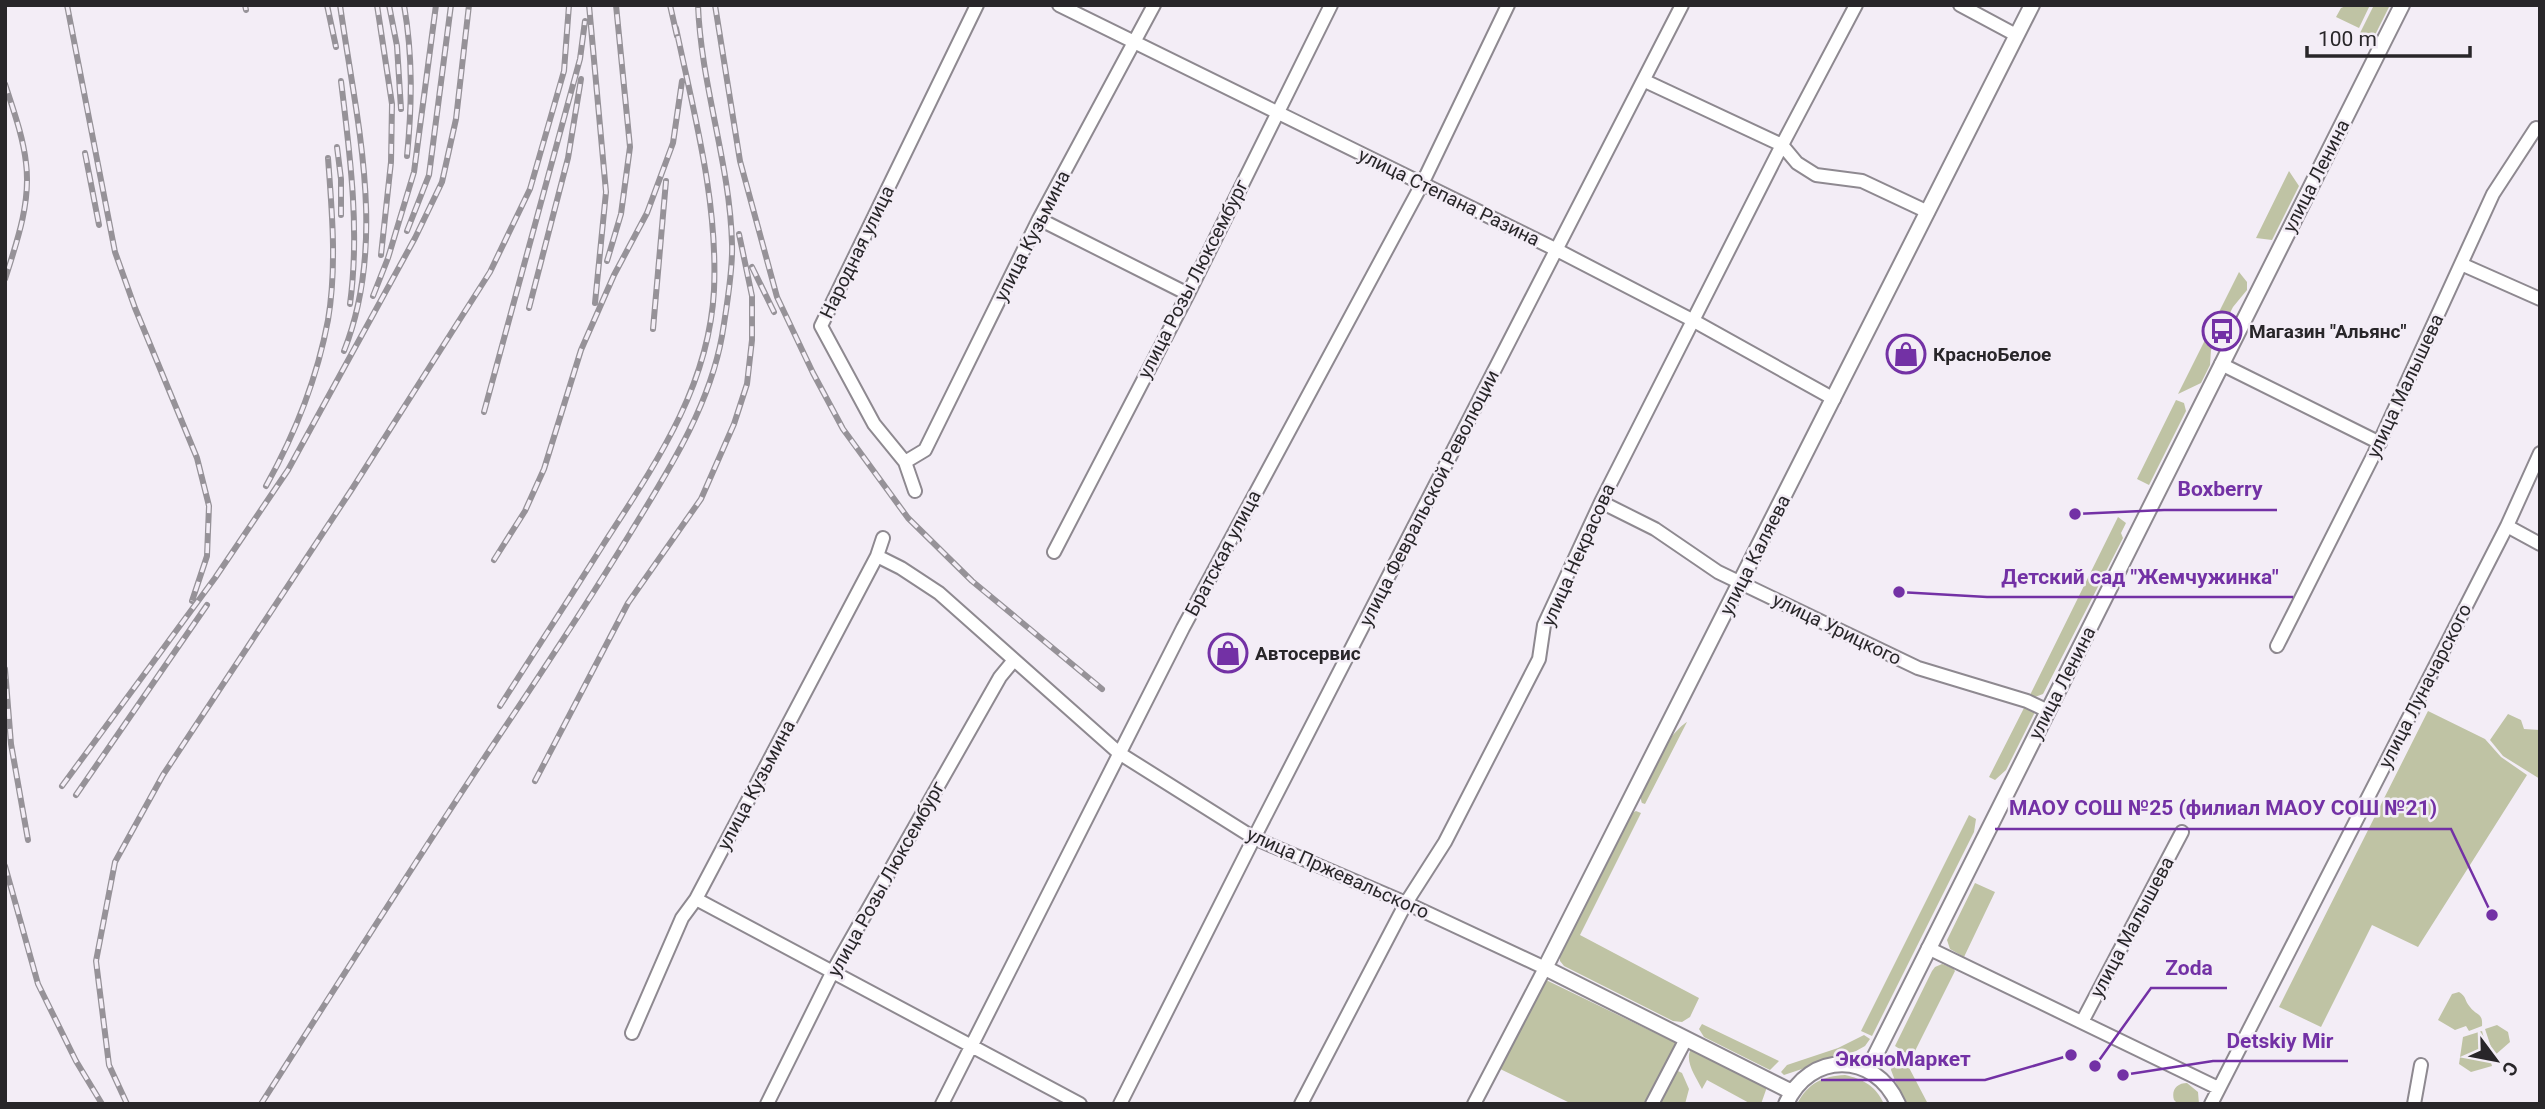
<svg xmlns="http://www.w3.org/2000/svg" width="2545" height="1109" font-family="Roboto,sans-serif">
<rect width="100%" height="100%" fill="#f3edf6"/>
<path fill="#bfc3a4" d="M2348,5H2370L2359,28L2336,17L2341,8Z
M2374,5H2390L2372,41L2359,35Z
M2289,171L2299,186L2272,240L2256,238Z
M2239,272L2247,282V290L2233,307L2211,350L2210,365L2201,383L2178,394Z
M2176,400L2184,403L2186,411L2149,485L2137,479Z
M2118,517L2126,523L2121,533L2123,538L2043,694L2035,697L2030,695Z
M2025,706L2035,712L2006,770L1995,780L1989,777Z
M2428,711L2485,739L2501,757L2527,775L2418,947L2372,925L2321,1027L2279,1007Z
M2508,714L2521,720L2524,729L2540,730V779L2503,756L2490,740Z
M1687,722L1645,804L1642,803C1634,787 1671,731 1687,722Z
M1636,811L1641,813L1580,935L1699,998L1690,1017L1682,1022L1673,1021L1564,966L1560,961V953L1630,814Z
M1969,815L1976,819L1974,832L1872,1036L1861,1031Z
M1975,883L1995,892L1964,957L1950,949L1947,940Z
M1942,964L1953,968L1955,971L1912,1057L1895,1046L1932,971L1935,967Z
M1546,980L1678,1044L1647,1104H1572L1494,1066Z
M2459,992C2467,997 2464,1000 2470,1007C2477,1016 2483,1013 2482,1026L2469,1031L2466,1026L2455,1030L2438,1020L2452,994Z
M1702,1024L1779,1061L1770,1070L1704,1037L1699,1029Z
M2497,1025L2508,1032L2510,1042L2494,1056L2485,1029Z
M2482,1031L2492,1066L2471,1072L2459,1064L2463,1037Z
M1864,1035L1870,1039L1865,1046L1856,1051L1784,1075L1781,1072L1787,1065L1838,1048Z
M1691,1049L1767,1087L1761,1104H1751L1707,1080L1702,1089C1696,1077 1684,1061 1691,1049Z
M1893,1053L1905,1060L1928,1104H1904L1891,1070Z
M1678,1071L1682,1073L1689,1089L1685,1104H1658Z
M1845,1075C1863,1079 1876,1086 1884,1104H1797C1808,1083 1823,1076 1845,1075Z
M2187,1083L2198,1092L2199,1104H2178L2174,1100C2171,1090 2177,1083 2187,1083Z"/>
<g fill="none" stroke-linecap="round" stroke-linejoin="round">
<defs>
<path id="minor" d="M1059,5L1557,250L1694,321L1834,399
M1960,5L2016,35
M1645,81L1782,145L1797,163L1816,175L1862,181L1928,212
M1039,219L1188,294
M2461,264L2540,299
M2221,364L2380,443
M905,462L925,450L1039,219L1154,5
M915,491L905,462L874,424L821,326L977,5
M1601,502L1655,529L1718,572L1918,668L2027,701L2048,711
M2507,526L2540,544
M1054,552L1188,294L1331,5
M877,556L901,568L939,593L1119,753L1254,838L1406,903L1545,968L1474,1104
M2277,646L2374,454L2493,194L2536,128
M696,899L1080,1104
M1928,948L2218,1088
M2082,1022L2182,832
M632,1033L682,918L696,899L877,556L883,538
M767,1104L833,971L1000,677L1014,660
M942,1104L1183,628L1422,184L1508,5
M1120,1104L1254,838L1682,5
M1301,1104L1406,903L1445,842L1539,659L1544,625L1601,502L1782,145L1856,5
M1652,1104L1686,1039
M2211,1104L2507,526L2540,453
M2414,1104L2421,1065"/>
<path id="tertiary" d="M1868,1070L2402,5
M1792,1092L1545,968L2032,5
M1786,1104C1809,1051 1875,1051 1898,1104"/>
</defs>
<use href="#minor" stroke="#8e8990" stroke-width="16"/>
<use href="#tertiary" stroke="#8e8990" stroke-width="18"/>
<use href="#minor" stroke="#fff" stroke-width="12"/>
<use href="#tertiary" stroke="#fff" stroke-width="14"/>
<defs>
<path id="rail" d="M67,5L115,252L135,308L197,458L209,506L207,556L192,601
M245,5L246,10
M327,5L336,47
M340,5C356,119 388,240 344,351
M377,5L392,104L391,162L381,255
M389,5L397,46L401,109
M404,5C413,57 412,105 407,156
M589,5L606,192L595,303
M670,5L677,36
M715,5L740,161L777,297L813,373L843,429L908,518L972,581L1102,689
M341,81C350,155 360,230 350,304
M5,84C13,109 23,136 26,163C31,202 17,242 5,279
M337,147L341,179V215
M85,153L99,225
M407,231L429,175L451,5
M607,261L621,214L630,147L616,5
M752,267L774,312
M373,296L388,258L414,172L436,5
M529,308L568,158L581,79
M653,329L666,181
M484,412L580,59L585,21
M266,486C295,434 317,379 328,320C337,267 332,211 328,158
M494,560L525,511L544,469L581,350L614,275L647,213L673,143L682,81
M5,669L11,744L28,840
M500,706C534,653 569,599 603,545C654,466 709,388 714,290C718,201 694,114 676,28
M535,781L628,603L701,499L734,424L747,384L752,340V296L739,234
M62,786L215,578L288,470L415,238L442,182L456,119L469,5
M76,795L207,605
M5,866L38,984L76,1061L102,1104
M127,1104L109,1065L96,961L115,862L163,775L352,489L490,272L530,189L564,71L569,5
M261,1104C338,984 414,863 493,745C540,675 587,604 631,532C668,471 709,408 722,336C726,312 733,268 732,244C730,163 701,86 698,5"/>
</defs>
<use href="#rail" stroke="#969298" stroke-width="6"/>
<use href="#rail" stroke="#f3edf6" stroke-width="3.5" stroke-dasharray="10" stroke-linecap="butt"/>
</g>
<defs>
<symbol id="bus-ring" viewBox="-11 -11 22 22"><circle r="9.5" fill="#f3edf6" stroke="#7331a5" stroke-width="1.5"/><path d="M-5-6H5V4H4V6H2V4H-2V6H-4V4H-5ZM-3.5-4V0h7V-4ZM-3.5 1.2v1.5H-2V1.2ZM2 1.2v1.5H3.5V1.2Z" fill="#7331a5"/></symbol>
<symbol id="shop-ring" viewBox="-11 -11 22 22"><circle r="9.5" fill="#f3edf6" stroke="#7331a5" stroke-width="1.5"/><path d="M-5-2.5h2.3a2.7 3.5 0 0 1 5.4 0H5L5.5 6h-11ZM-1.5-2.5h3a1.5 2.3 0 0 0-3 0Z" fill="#7331a5"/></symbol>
</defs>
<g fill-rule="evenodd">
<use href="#bus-ring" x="2200" y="309" width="44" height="44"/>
<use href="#shop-ring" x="1884" y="332" width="44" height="44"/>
<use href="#shop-ring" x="1206" y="631" width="44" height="44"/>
</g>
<g text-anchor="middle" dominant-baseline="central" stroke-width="5" stroke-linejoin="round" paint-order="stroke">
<g font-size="19" fill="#282629" stroke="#f3edf6">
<text transform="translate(2316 176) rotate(-63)">улица Ленина</text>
<text transform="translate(1449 197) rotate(26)">улица Степана Разина</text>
<text transform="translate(1032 236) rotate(-63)">улица Кузьмина</text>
<text transform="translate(857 252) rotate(-64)">Народная улица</text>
<text transform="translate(1193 279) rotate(-63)">улица Розы Люксембург</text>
<text transform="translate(2405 386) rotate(-65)">улица Малышева</text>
<text transform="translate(1429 498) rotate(-63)">улица Февральской Революции</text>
<text transform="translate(1223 553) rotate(-62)">Братская улица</text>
<text transform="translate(1578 555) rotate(-66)">улица Некрасова</text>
<text transform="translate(1755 555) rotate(-63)">улица Каляева</text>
<text transform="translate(1837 629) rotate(26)">улица Урицкого</text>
<text transform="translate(2062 683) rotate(-63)">улица Ленина</text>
<text transform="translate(2425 686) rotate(-63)">улица Луначарского</text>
<text transform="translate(756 785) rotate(-62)">улица Кузьмина</text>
<text transform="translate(1338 873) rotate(24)">улица Пржевальского</text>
<text transform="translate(886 879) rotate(-61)">улица Розы Люксембург</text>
<text transform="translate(2132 927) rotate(-62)">улица Малышева</text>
</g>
<g font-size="19" font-weight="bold" fill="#282629" stroke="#f3edf6" text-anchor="start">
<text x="2249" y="331">Магазин "Альянс"</text>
<text x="1933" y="354">КрасноБелое</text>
<text x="1255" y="653">Автосервис</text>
</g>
</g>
<path fill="none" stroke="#7331a5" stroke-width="2.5" d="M2075 514L2164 510H2277M1899 592L1987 597H2293M2492 915L2451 829H1995M2095 1066L2151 988H2227M2123 1075L2213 1061H2348M2071 1055L1985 1080H1821"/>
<g fill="#7331a5" stroke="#f3edf6" stroke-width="2.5">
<circle cx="2075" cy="514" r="7"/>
<circle cx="1899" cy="592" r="7"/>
<circle cx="2492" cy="915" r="7"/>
<circle cx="2095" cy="1066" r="7"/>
<circle cx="2123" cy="1075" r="7"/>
<circle cx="2071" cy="1055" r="7"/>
</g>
<g font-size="21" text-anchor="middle" font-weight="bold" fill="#7331a5" stroke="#f3edf6" stroke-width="5" stroke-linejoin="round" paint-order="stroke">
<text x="2220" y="496">Boxberry</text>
<text x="2140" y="584">Детский сад "Жемчужинка"</text>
<text x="2223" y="815">МАОУ СОШ №25 (филиал МАОУ СОШ №21)</text>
<text x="2189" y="975">Zoda</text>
<text x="2280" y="1048">Detskiy Mir</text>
<text x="1903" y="1066">ЭконоМаркет</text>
</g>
<rect width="2545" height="1109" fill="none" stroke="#282629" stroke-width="14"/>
<g transform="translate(2496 1060) rotate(122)" stroke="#f3edf6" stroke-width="5" paint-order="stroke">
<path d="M0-5L12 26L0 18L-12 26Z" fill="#282629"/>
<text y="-10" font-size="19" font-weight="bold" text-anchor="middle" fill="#282629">С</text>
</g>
<path d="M2307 46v10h163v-10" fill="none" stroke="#282629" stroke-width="3.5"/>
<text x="2318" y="46" font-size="21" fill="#282629" stroke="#f3edf6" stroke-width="5" paint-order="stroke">100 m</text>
</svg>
